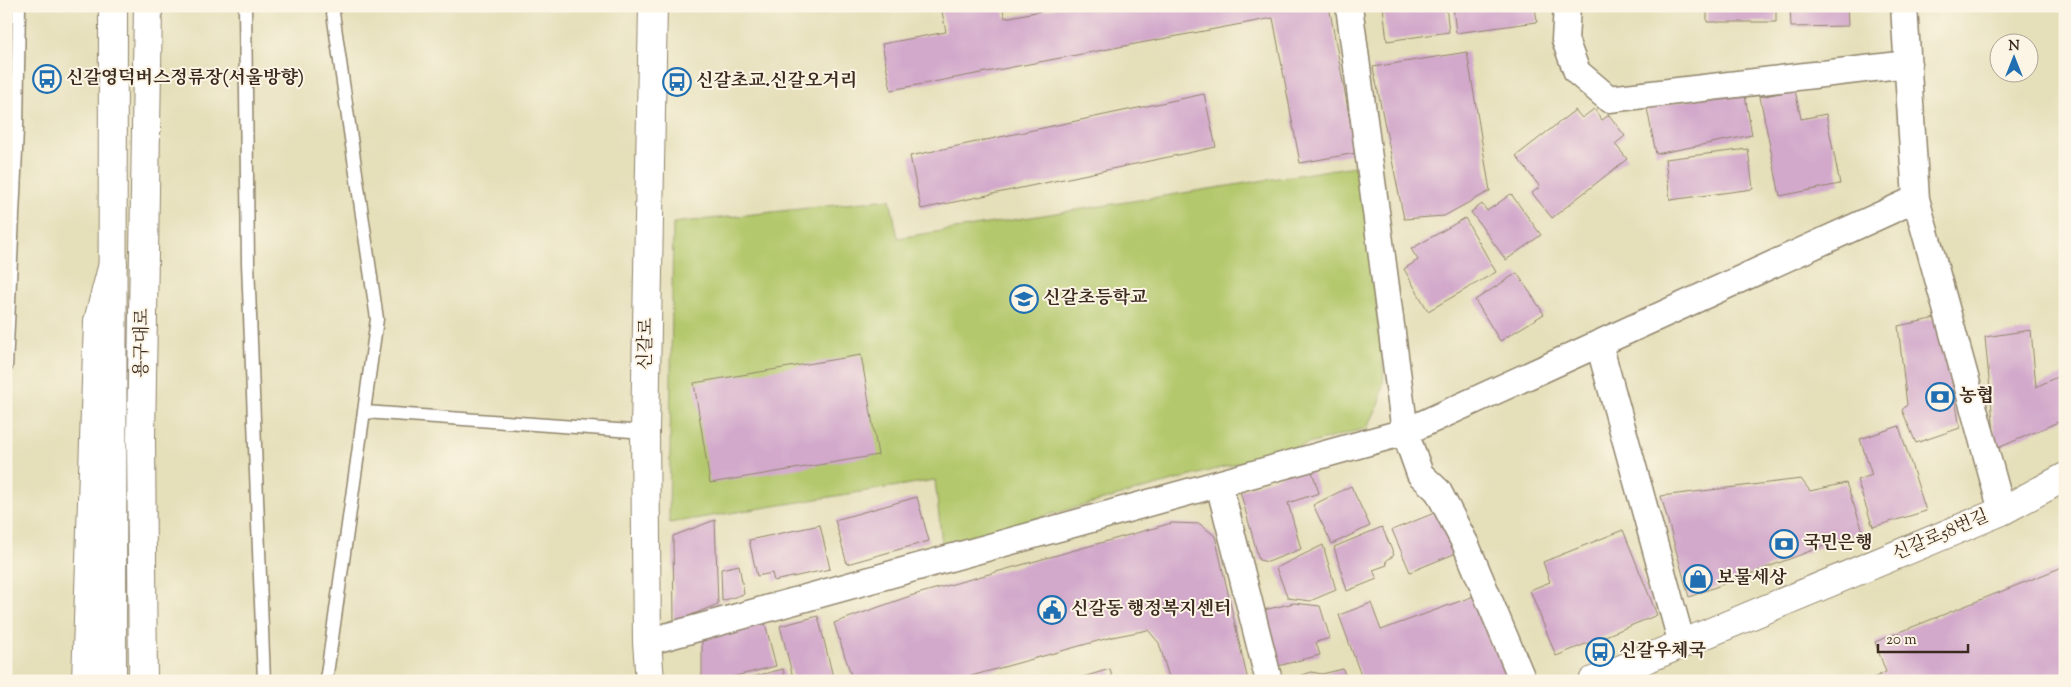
<svg xmlns="http://www.w3.org/2000/svg" width="2071" height="687" font-family="'Sorts Mill Goudy','Noto Serif KR',serif">
<rect width="100%" height="100%" fill="#fcf5e5"/>
<filter id="ink" filterUnits="userSpaceOnUse"><feTurbulence type="fractalNoise" baseFrequency=".02" numOctaves="2"/><feDisplacementMap in="SourceGraphic" scale="10" xChannelSelector="R" yChannelSelector="G"/><feConvolveMatrix kernelMatrix="1 2 1 2 8 2 1 2 1" color-interpolation-filters="sRGB"/></filter>
<filter id="wash" filterUnits="userSpaceOnUse"><feTurbulence type="fractalNoise" baseFrequency=".0096" numOctaves="4" result="noise"/><feDisplacementMap in="SourceGraphic" scale="20" xChannelSelector="R" yChannelSelector="G"/><feGaussianBlur stdDeviation="1.12" result="paint"/><feColorMatrix in="noise" values="0 0 0 0 0 0 0 0 0 0 0 0 0 0 0 0 0 1.4 0 .05"/><feComposite in="paint" operator="in"/></filter>
<g filter="url(#wash)">
<rect width="100%" height="100%" fill="#e5dfba"/>
<path fill="#b3c86c" stroke="#777945" d="M1361,165L1384,375L1380,403L1367,428L942,544L935,480L669,523L673,223L890,199L898,238Z"/>
<g id="blocks">
<path fill="#d2a8cb" d="M948,6H1002L1005,18L1067,6H1329L1356,153L1300,163L1273,18L891,90L882,44L946,32L941,7Z
M1383,6H1446L1449,32L1387,41Z
M1453,6H1535L1537,22L1456,33Z
M1707,6H1776V22H1707Z
M1790,6H1847L1848,26L1791,27Z
M1467,52L1490,191L1444,216L1404,219L1373,67Z
M1744,90L1752,135L1656,154L1647,108Z
M1795,90L1801,119L1826,114L1840,184L1780,196L1760,97Z
M1204,94L1216,147L921,209L910,156Z
M1594,109L1602,120L1609,115L1625,136L1615,144L1627,159L1552,218L1532,193L1540,187L1516,156L1575,110L1582,118Z
M1748,149L1753,189L1670,200L1665,159Z
M1511,194L1541,235L1506,260L1471,212L1482,204L1487,211Z
M1465,218L1496,272L1428,311L1404,269L1418,260L1411,249Z
M1517,273L1544,314L1500,341L1475,300Z
M1941,317L1960,428L1916,443L1902,410L1907,405L1898,326Z
M2031,330L2036,387L2065,373V419L1998,448L1995,443L1985,337Z
M861,355L878,455L710,483L694,383Z
M1899,426L1926,511L1873,527L1857,480L1872,475L1860,439Z
M1310,465L1319,493L1288,503L1301,549L1268,562L1259,560L1240,491Z
M1801,479L1810,491L1846,483L1863,531L1689,597L1661,496Z
M1351,486L1370,526L1332,544L1313,505Z
M917,497L929,541L847,564L835,520Z
M1442,510L1459,552L1410,572L1392,530Z
M715,520L718,604L674,622L673,536Z
M1172,523L1200,524L1215,536L1248,681H1170L1159,643L1148,630L1112,637L953,681H853L834,623L910,596Z
M820,525L830,569L774,581L772,573L757,576L749,540Z
M1382,527L1394,555L1386,561L1387,565L1373,570L1377,579L1347,591L1334,547Z
M1623,530L1657,615L1556,656L1530,590L1550,582L1543,562Z
M1323,545L1336,590L1310,601L1288,598L1276,568Z
M739,565L744,594L722,601L721,569Z
M2065,566V681H1867L1886,672L1875,642Z
M1474,596L1481,617L1489,614L1509,681H1363L1339,615L1371,603L1381,630Z
M1294,603L1320,606L1330,638L1316,642L1320,655L1278,666L1264,610Z
M818,616L834,681H794L780,626Z
M765,623L776,666L716,681H702V639Z
M783,669L786,681H740V680Z
M1110,669L1113,681H1073V680Z
M1343,669L1347,681H1287L1311,672L1322,674Z"/>
</g>
</g>
<g filter="url(#ink)">
<use href="#blocks" fill-opacity="0" stroke="#90846c" stroke-width="1"/>
<g fill="none" stroke-linecap="round" stroke-linejoin="round">
<defs>
<path id="lane" d="M245,6L248,263L264,681
M6,367L17,129L19,6
M365,412L645,432
M326,681L377,319L332,6"/>
<path id="street" d="M1349,6L1405,432L1420,474L1438,491L1466,545L1523,681
M1567,6L1565,40L1577,72L1609,99L1908,64
M1904,6L1916,199L2002,511
M1599,344L1682,644
M1219,484L1269,681
M647,642L1405,432L1916,199"/>
<path id="secondary" d="M112,681L113,6
M143,681L141,439L148,6
M1593,681L2002,511L2065,477"/>
<path id="primary" d="M86,681L98,321L113,264
M650,681L647,642L645,432L653,6"/>
</defs>
<use href="#lane" stroke="#90846c" stroke-width="15"/>
<use href="#street" stroke="#90846c" stroke-width="29"/>
<use href="#secondary" stroke="#90846c" stroke-width="30"/>
<use href="#primary" stroke="#90846c" stroke-width="30"/>
<use href="#lane" stroke="#fff" stroke-width="12"/>
<use href="#street" stroke="#fff" stroke-width="26"/>
<use href="#secondary" stroke="#fff" stroke-width="28"/>
<use href="#primary" stroke="#fff" stroke-width="28"/>
</g>
</g>
<defs>
<symbol id="bus-ring" viewBox="-11 -11 22 22"><circle r="9.5" fill="#fcf5e5" stroke="#1f6fb2" stroke-width="1.5"/><path d="M-5-6H5V4H4V6H2V4H-2V6H-4V4H-5ZM-3.5-4V0h7V-4ZM-3.5 1.2v1.5H-2V1.2ZM2 1.2v1.5H3.5V1.2Z" fill="#1f6fb2"/></symbol>
<symbol id="school-ring" viewBox="-11 -11 22 22"><circle r="9.5" fill="#fcf5e5" stroke="#1f6fb2" stroke-width="1.5"/><path d="M0-5L7-2L0 1L-7-2ZM-4 1L0 2.5L4 1V4Q0 6-4 4Z" fill="#1f6fb2"/></symbol>
<symbol id="bank-ring" viewBox="-11 -11 22 22"><circle r="9.5" fill="#fcf5e5" stroke="#1f6fb2" stroke-width="1.5"/><path d="M-6-4H6V4H-6ZM0-2.3a2.3 2.3 0 1 0 0 4.6a2.3 2.3 0 1 0 0-4.6Z" fill="#1f6fb2"/></symbol>
<symbol id="shop-ring" viewBox="-11 -11 22 22"><circle r="9.5" fill="#fcf5e5" stroke="#1f6fb2" stroke-width="1.5"/><path d="M-5-2.5h2.3a2.7 3.5 0 0 1 5.4 0H5L5.5 6h-11ZM-1.5-2.5h3a1.5 2.3 0 0 0-3 0Z" fill="#1f6fb2"/></symbol>
<symbol id="civic-ring" viewBox="-11 -11 22 22"><circle r="9.5" fill="#fcf5e5" stroke="#1f6fb2" stroke-width="1.5"/><path d="M-.6-6.5H3V-4.5H.6V-3L4-1V1h2V6H-6V1h2V-1L-.6-3ZM-1.2 2.5V6h2.4V2.5Z" fill="#1f6fb2"/></symbol>
</defs>
<g fill-rule="evenodd">
<use href="#bus-ring" x="31" y="63" width="32" height="32"/>
<use href="#bus-ring" x="661" y="66" width="32" height="32"/>
<use href="#school-ring" x="1008" y="283" width="32" height="32"/>
<use href="#bank-ring" x="1924" y="381" width="32" height="32"/>
<use href="#bank-ring" x="1768" y="528" width="32" height="32"/>
<use href="#shop-ring" x="1682" y="563" width="32" height="32"/>
<use href="#civic-ring" x="1036" y="594" width="32" height="32"/>
<use href="#bus-ring" x="1584" y="636" width="32" height="32"/>
</g>
<g text-anchor="middle" dominant-baseline="central" stroke-width="4" stroke-linejoin="round" paint-order="stroke">
<g font-size="18" font-weight="bold" fill="#3b2a1e" stroke="#fcf5e5" text-anchor="start">
<text x="66" y="79">신갈영덕버스정류장(서울방향)</text>
<text x="696" y="82">신갈초교.신갈오거리</text>
<text x="1043" y="299">신갈초등학교</text>
<text x="1959" y="397">농협</text>
<text x="1803" y="544">국민은행</text>
<text x="1717" y="579">보물세상</text>
<text x="1071" y="610">신갈동 행정복지센터</text>
<text x="1619" y="652">신갈우체국</text>
</g>
<g font-size="18" fill="#3b2a1e" stroke="#fcf5e5">
<text transform="translate(143 343) rotate(-89)">용구대로</text>
<text transform="translate(647 344) rotate(-89)">신갈로</text>
<text transform="translate(1941 536) rotate(-23)">신갈로58번길</text>
</g>
</g>
<rect width="2071" height="687" fill="none" stroke="#fcf5e5" stroke-width="25"/>
<g transform="translate(2014 58)"><circle r="24" fill="#fcf5e5" stroke="#afa495"/>
<path d="M0-4L9 19L0 12L-9 19Z" fill="#1f6fb2"/>
<text y="-8" font-size="14" font-weight="bold" text-anchor="middle" fill="#3b2a1e">N</text>
</g>
<path d="M1878 644v8h90v-8" fill="none" stroke="#3b2a1e" stroke-width="2.5"/>
<text x="1886" y="644" font-size="15" fill="#3b2a1e" stroke="#fcf5e5" stroke-width="4" paint-order="stroke">20 m</text>
</svg>
